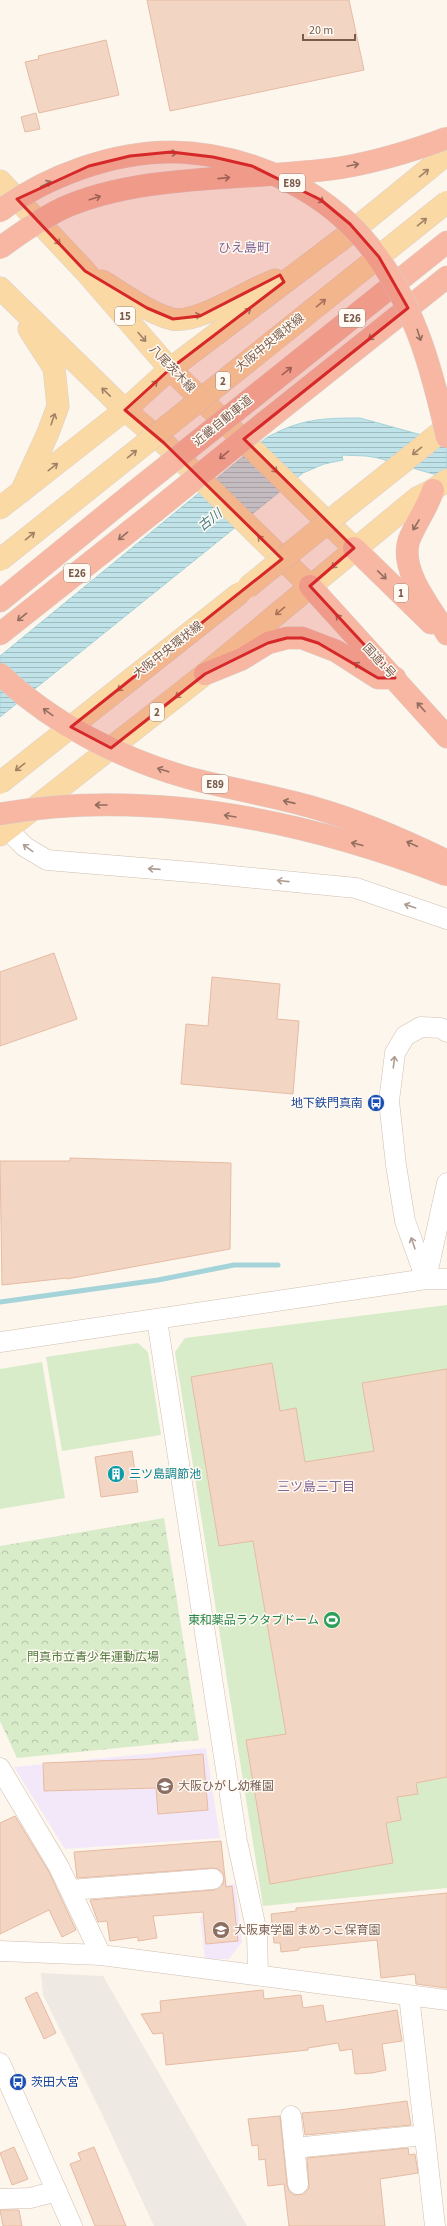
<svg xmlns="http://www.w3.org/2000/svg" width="447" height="2226" font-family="'Source Sans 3','Noto Sans JP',sans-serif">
<defs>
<pattern id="forest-crowns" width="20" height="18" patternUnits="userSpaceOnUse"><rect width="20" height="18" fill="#d8ecc9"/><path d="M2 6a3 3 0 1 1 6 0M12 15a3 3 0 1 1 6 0" fill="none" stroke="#b4c2a5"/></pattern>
<pattern id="water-rules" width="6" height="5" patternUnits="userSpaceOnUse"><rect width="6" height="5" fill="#bfe3e8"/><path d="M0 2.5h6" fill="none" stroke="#a0bbbe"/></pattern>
</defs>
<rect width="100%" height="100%" fill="#fdf6ec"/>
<path fill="#efe9e4" d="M41,1973L103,1976L247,2226H154L102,2114L43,1995Z"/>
<path fill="#f3e8fa" d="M206,1748L220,1838L65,1849L14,1767Z
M235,1884L242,1942L229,1959H205L200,1917L214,1915L210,1887Z"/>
<path fill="url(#forest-crowns)" d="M164,1518L199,1740L17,1758L0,1721V1546Z"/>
<path fill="#d8ecc9" d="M447,1305V1888L263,1906L175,1352L185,1338Z
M138,1343L148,1352L161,1435L62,1451L46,1357Z
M42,1362L65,1498L0,1509V1369Z"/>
<path fill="url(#water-rules)" stroke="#a5d3da" d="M360,418L447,442V478L378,458L366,456L342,455L343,460L324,464L303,473L0,717V656L266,438C300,419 322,418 360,418Z"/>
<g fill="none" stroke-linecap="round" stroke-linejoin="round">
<path stroke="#a5d3da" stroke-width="5" d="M0,1302L158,1280L234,1265H278"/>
</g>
<path fill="#f3d5c3" stroke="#e6bba3" d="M147,0H349L364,70L170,111Z
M106,40L119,95L39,113L25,62L39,59L38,56Z
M36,113L40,129L25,132L21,117Z
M54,953L77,1019L0,1046V972Z
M212,977L280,984L277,1019L299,1021L293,1094L181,1084L186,1024L208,1026Z
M70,1158L231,1163L230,1249L67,1279V1278L2,1285L0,1161H70Z
M272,1363L280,1411L296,1408L305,1462L374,1451L362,1383L447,1369V1777L416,1783L418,1794L397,1797L401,1820L386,1823L393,1863L270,1884L246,1740L286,1734L253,1541L219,1546L191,1377Z
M132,1451L138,1492L101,1497L95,1457Z
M203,1754L208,1810L158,1814L156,1788L44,1791L43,1763L149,1759Z
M15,1816L49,1872L76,1930L62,1937L49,1910L0,1934V1823Z
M221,1841L226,1887L232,1886L238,1941L206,1944L203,1912L153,1916L157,1938L138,1941V1937L110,1941L107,1921L98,1922L90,1900L214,1890L223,1884V1873L218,1869L212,1868L77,1878L74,1852Z
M447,1893V1988L416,1984L415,1974L381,1978L377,1940L299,1948V1950L281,1952L280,1943H274L271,1914L296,1911V1908Z
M263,1990L264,1999L301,1995L303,2008L323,2005L326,2022L397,2010L402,2041L382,2044L386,2070L372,2073L355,2074L352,2049L340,2051L338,2043L308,2048V2050L166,2065L163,2033L153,2034L141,2014L161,2012L160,2001Z
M37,1992L56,2033L44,2039L25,1998Z
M407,2101L411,2125L305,2135L302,2113L339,2110Z
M280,2116L287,2185L289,2191L294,2195L304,2194L309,2188L307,2158L408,2148L409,2155L415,2154L418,2173L380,2179L385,2226H289L284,2184L268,2186L265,2159L259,2160L258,2145L252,2146L248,2119Z
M14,2147L28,2179L12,2185L0,2153Z
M94,2147L126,2226H95L70,2164L81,2160L78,2153Z
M0,2210H19L22,2226H3Z"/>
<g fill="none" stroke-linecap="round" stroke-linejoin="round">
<defs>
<path id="minor" d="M7,829L25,847L47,860L203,873L356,888L447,919
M426,1279L405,1221L396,1165L389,1101L395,1053L405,1036L421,1027L441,1028L447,1032
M426,1279L447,1183
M157,1320L237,1841L257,1933L258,1975
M0,1342L426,1279H447
M0,1768L59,1867L101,1955
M70,1890L213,1879
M0,1951L101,1955L447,2000
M409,1995L435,2226
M0,2063L72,2226
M291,2116L298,2184
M294,2148L425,2135
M0,2199L30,2198L57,2191"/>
<path id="major" d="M0,181L85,271L170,369L354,548
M102,281C124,294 147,312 172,319C196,325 250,289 275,280
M0,288L125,410L164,443L310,586
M21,492L48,433L58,406L54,368L29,329
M0,508L125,410L170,369L350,233L447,154
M343,510L447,427
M0,835L205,674L417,498L433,490L447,480"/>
<path id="highway" d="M247,402L447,242
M265,422L447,277
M433,490C427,509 416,522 409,540C399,571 432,609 447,634
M354,548L431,623
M310,586L447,737
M0,601L134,492
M0,634L154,512
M205,674L242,659L268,643L287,638H302L336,651L378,678H395"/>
</defs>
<use href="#minor" stroke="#d1beb0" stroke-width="21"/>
<use href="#major" stroke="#dad1cd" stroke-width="23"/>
<use href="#highway" stroke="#dad1cd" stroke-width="23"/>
<use href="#minor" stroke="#fff" stroke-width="20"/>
<use href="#major" stroke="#fbd9a5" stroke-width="22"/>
<use href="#highway" stroke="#f7b7a3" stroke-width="22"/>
<defs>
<path id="major-bridge" d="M0,560L447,202
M248,587L343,510
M0,783L240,593"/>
<path id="highway-bridge" d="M0,211C46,176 113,152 171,152C251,153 333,192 379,259C417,313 433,374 447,437
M0,248C19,234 39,220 61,209C142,172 252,181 339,168C376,162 412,151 447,138
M134,492L247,402
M154,512L265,422
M0,674C51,723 121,759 189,778C231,789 274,796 315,808C361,821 404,840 447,861
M0,814C150,788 307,821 447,875"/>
</defs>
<use href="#major-bridge" stroke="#dad1cd" stroke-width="23" stroke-linecap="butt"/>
<use href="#highway-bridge" stroke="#dad1cd" stroke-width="23" stroke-linecap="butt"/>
<use href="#major-bridge" stroke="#fbd9a5" stroke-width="22"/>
<use href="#highway-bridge" stroke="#f7b7a3" stroke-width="22"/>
</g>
<defs><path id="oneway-shaft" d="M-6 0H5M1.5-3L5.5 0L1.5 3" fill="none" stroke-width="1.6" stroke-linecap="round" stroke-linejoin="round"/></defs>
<g stroke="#936e5e">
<use href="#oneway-shaft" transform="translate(171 153)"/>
<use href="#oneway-shaft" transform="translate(353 165) rotate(-12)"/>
<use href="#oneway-shaft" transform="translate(224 178) rotate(-6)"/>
<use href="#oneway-shaft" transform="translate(46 184) rotate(-27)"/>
<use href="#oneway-shaft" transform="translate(95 198) rotate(-18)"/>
<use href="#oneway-shaft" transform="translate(319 199) rotate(33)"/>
<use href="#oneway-shaft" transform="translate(419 335) rotate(72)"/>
<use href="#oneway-shaft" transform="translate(373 336) rotate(141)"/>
<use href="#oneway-shaft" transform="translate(287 371) rotate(-38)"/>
<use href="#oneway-shaft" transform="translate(224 455) rotate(141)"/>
<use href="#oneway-shaft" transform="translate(416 525) rotate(121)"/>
<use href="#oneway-shaft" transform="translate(123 536) rotate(141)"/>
<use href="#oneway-shaft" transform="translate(382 575) rotate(44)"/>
<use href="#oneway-shaft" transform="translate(22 617) rotate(141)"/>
<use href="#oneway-shaft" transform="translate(340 619) rotate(-133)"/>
<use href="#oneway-shaft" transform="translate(359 666) rotate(-147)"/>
<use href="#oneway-shaft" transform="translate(421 707) rotate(-132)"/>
<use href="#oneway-shaft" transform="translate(48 712) rotate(-144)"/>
<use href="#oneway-shaft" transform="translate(163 770) rotate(-162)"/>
<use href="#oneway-shaft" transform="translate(289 802) rotate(-167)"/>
<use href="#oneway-shaft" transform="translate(101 805) rotate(180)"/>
<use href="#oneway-shaft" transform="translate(230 816) rotate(-171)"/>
<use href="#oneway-shaft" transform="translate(357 844) rotate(-166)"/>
<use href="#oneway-shaft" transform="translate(412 844) rotate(-155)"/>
</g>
<g stroke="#a18267">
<use href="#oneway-shaft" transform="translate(424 173) rotate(-39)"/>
<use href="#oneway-shaft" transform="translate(422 222) rotate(-39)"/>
<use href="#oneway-shaft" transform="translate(56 240) rotate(46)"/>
<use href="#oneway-shaft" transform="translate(321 303) rotate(-39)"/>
<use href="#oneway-shaft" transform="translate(246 312) rotate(-37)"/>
<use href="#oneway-shaft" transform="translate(195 316) rotate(-13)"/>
<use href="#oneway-shaft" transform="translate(142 337) rotate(49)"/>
<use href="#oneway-shaft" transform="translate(153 385) rotate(-42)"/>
<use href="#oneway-shaft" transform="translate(106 392) rotate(-136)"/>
<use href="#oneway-shaft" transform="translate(53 419) rotate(-71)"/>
<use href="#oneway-shaft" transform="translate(417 451) rotate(141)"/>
<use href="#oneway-shaft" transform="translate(132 454) rotate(-39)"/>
<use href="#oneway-shaft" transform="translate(53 467) rotate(-38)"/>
<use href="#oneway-shaft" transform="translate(273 468) rotate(45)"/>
<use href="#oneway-shaft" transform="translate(30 536) rotate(-39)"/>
<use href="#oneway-shaft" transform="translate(262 540) rotate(-136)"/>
<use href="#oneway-shaft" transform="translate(336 564) rotate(139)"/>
<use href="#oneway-shaft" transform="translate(280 611) rotate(140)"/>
<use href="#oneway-shaft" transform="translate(122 687) rotate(142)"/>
<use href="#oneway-shaft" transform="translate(180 694) rotate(142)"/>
<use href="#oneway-shaft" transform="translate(20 767) rotate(142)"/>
</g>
<g stroke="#af9d94">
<use href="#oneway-shaft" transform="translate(28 848) rotate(-144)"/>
<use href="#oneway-shaft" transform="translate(154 869) rotate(-176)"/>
<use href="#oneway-shaft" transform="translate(283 881) rotate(-174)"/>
<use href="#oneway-shaft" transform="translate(410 906) rotate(-161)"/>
<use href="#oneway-shaft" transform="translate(394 1062) rotate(-83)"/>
<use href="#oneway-shaft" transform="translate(413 1243) rotate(-109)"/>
</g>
<path fill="#d62828" fill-opacity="0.2" stroke="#d62828" stroke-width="3" stroke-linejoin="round" d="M171,152L213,157L252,166L321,200L350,224L379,257L408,308L244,439L354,548L310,586L395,678H378L318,643L302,638H287L268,643L205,674L111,748L71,727L282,559L164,443L125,410L170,369L284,282L280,275L200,316L173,319L147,308L85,271L17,199L89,166L130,156Z"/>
<defs>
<symbol id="bus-disc" viewBox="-11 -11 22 22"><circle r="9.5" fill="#1a4fb4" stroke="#fffaf3"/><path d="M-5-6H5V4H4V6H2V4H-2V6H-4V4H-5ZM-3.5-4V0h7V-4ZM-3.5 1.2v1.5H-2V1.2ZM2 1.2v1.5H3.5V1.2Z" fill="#fff"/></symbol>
<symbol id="building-disc" viewBox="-11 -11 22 22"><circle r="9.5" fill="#0f9aa8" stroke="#fffaf3"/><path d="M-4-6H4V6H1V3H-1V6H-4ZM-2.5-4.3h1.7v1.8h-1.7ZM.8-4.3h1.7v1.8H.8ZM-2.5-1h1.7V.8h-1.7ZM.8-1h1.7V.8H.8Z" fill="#fff"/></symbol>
<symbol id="stadium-disc" viewBox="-11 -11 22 22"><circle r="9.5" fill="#2e9e5b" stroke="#fffaf3"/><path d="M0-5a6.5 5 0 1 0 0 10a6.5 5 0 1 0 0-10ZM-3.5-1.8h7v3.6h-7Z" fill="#fff"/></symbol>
<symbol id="school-disc" viewBox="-11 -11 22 22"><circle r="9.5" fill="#8d6e63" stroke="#fffaf3"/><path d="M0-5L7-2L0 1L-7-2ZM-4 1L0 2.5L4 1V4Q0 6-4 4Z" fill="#fff"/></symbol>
</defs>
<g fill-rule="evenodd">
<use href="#bus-disc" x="366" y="1093" width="20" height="20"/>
<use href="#building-disc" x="106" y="1464" width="20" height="20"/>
<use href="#stadium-disc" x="322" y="1610" width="20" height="20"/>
<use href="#school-disc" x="155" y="1776" width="20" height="20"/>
<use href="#school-disc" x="211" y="1920" width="20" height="20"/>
<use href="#bus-disc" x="8" y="2072" width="20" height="20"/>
</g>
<g text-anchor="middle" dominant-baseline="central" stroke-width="3" stroke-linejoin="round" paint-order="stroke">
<g fill="#fffaf3" stroke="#a28b7f" stroke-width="1">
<rect x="279" y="174" width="26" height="18" rx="3"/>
<rect x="115" y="307" width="20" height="18" rx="3"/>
<rect x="339" y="309" width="26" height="18" rx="3"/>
<rect x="216" y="372" width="14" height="18" rx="3"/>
<rect x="64" y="564" width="26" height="18" rx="3"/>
<rect x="394" y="584" width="14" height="18" rx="3"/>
<rect x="150" y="703" width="14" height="18" rx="3"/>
<rect x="202" y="775" width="26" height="18" rx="3"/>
</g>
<g font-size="11" font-weight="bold" fill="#7a5c4d">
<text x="292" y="183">E89</text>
<text x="125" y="316">15</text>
<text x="352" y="318">E26</text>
<text x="223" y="381">2</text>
<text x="77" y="573">E26</text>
<text x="401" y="593">1</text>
<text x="157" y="712">2</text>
<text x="215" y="784">E89</text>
</g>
<g font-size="12" fill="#7a5c4d" stroke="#fffaf3">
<text transform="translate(270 343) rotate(-39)">大阪中央環状線</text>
<text transform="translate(172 369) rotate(46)">八尾茨木線</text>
<text transform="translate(223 421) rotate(-39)">近畿自動車道</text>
<text transform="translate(168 650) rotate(-38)">大阪中央環状線</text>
<text transform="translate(379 661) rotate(47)">国道1号</text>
</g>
<g font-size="12" fill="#164399" stroke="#fffaf3" text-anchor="end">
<text x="363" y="1103">地下鉄門真南</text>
<text x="31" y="2082" text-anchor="start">茨田大宮</text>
</g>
<g font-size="12" fill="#0d838f" stroke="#fffaf3" text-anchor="start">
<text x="129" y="1474">三ツ島調節池</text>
</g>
<g font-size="12" fill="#27864d" stroke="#fffaf3" text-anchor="end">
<text x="319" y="1620">東和薬品ラクタブドーム</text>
</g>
<g font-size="12" fill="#537a41" stroke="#fffaf3">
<text x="93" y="1657">門真市立青少年運動広場</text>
</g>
<g font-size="12" fill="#785e54" stroke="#fffaf3" text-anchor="start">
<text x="178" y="1786">大阪ひがし幼稚園</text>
<text x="234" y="1930">大阪東学園 まめっこ保育園</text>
</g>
<g font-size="13" fill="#846695" stroke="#fffaf3">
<text x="244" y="248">ひえ島町</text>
<text x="316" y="1487">三ツ島三丁目</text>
</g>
<g font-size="13" font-style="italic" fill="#437c86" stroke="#fffaf3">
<text transform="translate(210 520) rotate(-38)">古川</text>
</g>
</g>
<path d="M303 34v6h52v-6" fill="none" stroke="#7a5c4d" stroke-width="2"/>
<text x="309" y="34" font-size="12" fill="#7a5c4d" stroke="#fffaf3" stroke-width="3" paint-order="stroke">20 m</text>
</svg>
